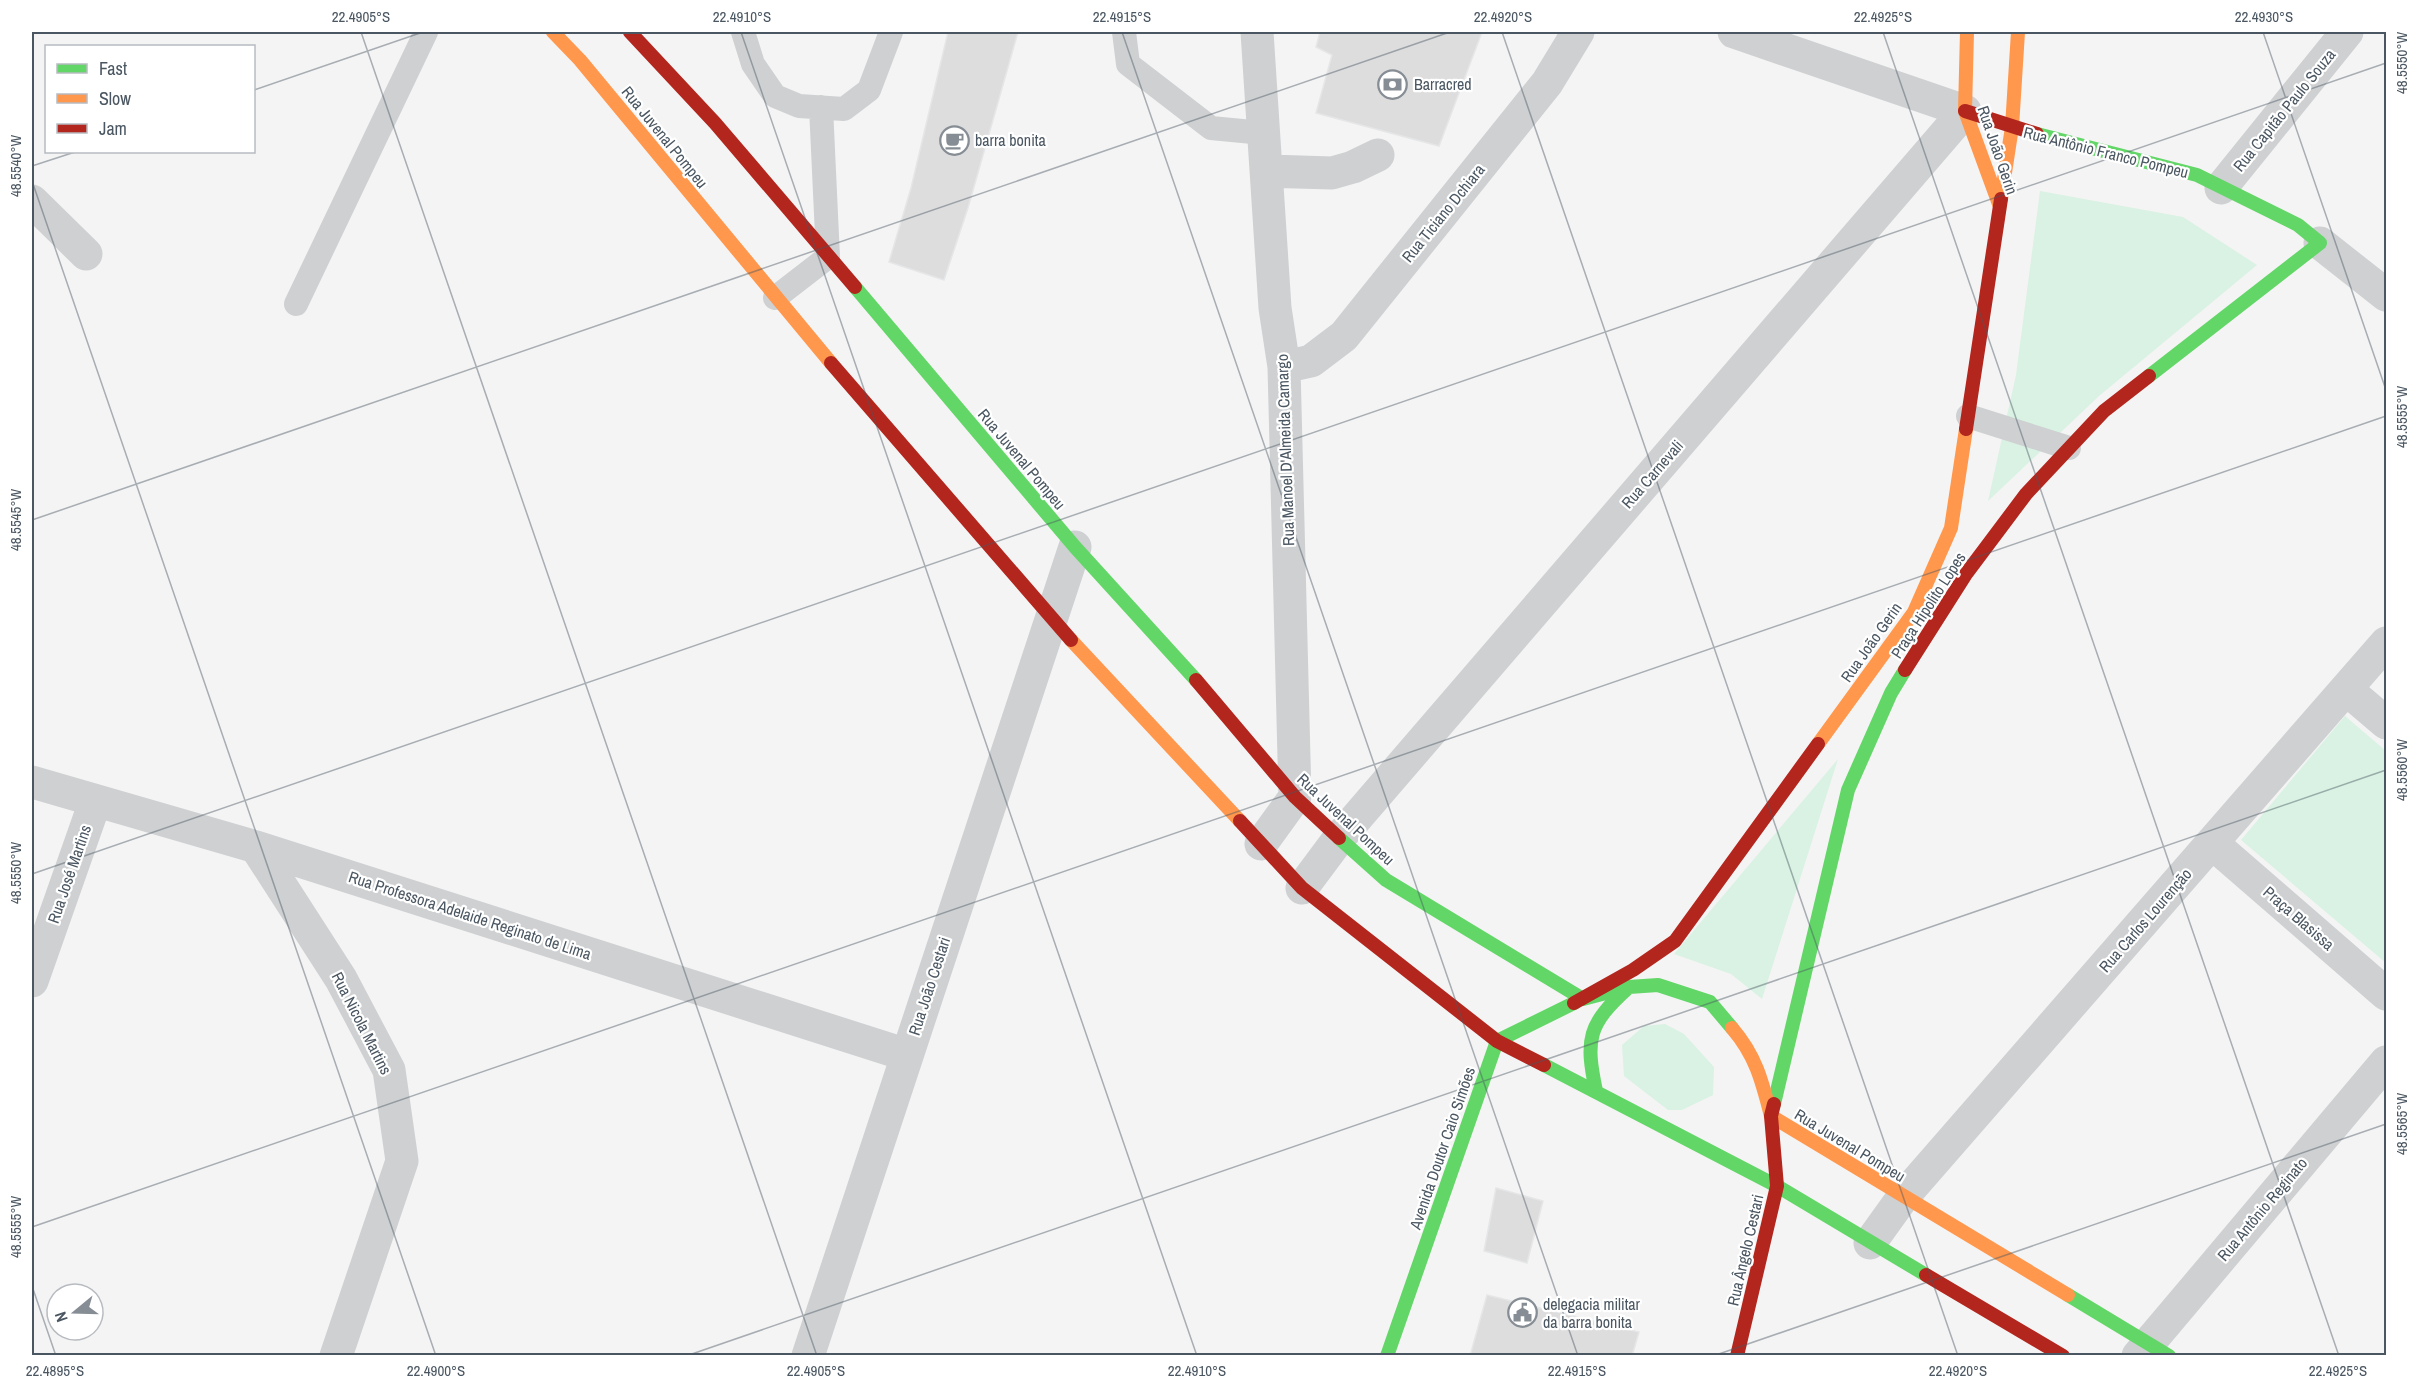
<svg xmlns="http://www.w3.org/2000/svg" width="2418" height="1387" font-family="'Archivo Narrow',sans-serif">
<rect width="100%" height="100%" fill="#f4f4f4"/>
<path fill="#d9f2e3" d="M2040,191L2183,217L2257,265L2099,396L1988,501L2016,375Z
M2345,716L2386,751V963L2241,840Z
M1838,759L1762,999L1731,974L1674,954Z
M1665,1024L1684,1034L1714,1067L1713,1095L1682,1110H1668L1624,1076L1622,1045L1644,1026Z"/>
<path fill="#ddddde" stroke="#e5e6e7" stroke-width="1.5" d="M948,32H1018L968,208L944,280L889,262L911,188Z
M1320,32H1482L1439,146L1316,113L1332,55L1316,47Z
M1496,1188L1543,1201L1527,1263L1484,1251Z
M1487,1295L1639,1332L1632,1356H1470Z"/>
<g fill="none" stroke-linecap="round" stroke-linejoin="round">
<path stroke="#ced0d2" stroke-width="24" d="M743,32L753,64L775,96L799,106L844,109L869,90L891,32
M1124,32L1128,64L1211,128L1263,133
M775,298L828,257L821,107
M296,304L426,32
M1968,416L2069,448"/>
<path stroke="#ced0d2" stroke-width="33" d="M1257,32L1275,308L1284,367L1295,797L1261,844
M1266,171L1332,173L1353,167L1378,155
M2221,188L2347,32
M32,201L86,254
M2320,243L2386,295
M1284,367L1311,361L1344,336L1547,83L1578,32
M2346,689L2386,723
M32,782L256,847L907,1055
M2212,843L2386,994
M256,847L341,979L389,1070L402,1161L336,1356
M1302,888L1340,837L1965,111L1734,32
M32,981L95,802
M1870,1243L1903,1197L2386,643
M808,1356L1075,547
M2138,1356L2386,1062"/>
<path stroke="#63d668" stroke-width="14" d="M2037,134L2197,175L2298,225L2320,243L2149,376
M855,287L1075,547L1196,680
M1339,838L1386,880L1583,999L1629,987L1658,985L1710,1002L1732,1028
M1544,1065L1777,1186L1926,1275
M1596,1091C1585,1039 1588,1024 1628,988
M1774,1104L1848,790L1891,693L1905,670
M2068,1295L2169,1356
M1387,1356L1497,1041L1574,1003"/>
<path stroke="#ff974d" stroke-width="14" d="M553,32L580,60L831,363
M1967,32L1965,111L1999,204
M2001,199L2012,127L2018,32
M1071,640L1240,821
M1818,744L1914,612L1951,528L1966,429
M1732,1028C1756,1056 1762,1081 1771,1116L2068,1295"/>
<path stroke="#b3261e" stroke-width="14" d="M630,32L715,123L855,287
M1965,111L2037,134
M831,363L1071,640
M1966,429L2001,199
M1905,670L1966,574L2026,494L2104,411L2149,376
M1196,680L1295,797L1339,838
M1240,821L1302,888L1497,1041L1544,1065
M1574,1003L1633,970L1675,941L1818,744
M1926,1275L2063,1356
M1737,1356L1777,1186L1771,1116L1774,1104"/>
</g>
<path fill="none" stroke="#4a5661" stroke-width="1.5" stroke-opacity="0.45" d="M361,32L817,1356M741,32L1197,1356M1122,32L1578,1356M1502,32L1958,1356M1883,32L2339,1356M2263,32L2386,390M254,90L423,32M32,166L75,152M32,181L436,1356M32,520L1450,32M32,874L2386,63M32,1227L2386,416M32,1286L56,1356M686,1356L2386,770M1713,1356L2386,1124"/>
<defs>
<symbol id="bank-ring" viewBox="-11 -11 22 22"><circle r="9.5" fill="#fff" stroke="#868d94" stroke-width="1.5"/><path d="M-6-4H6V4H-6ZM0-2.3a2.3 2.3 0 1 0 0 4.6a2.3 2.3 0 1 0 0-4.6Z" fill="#868d94"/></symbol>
<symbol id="cafe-ring" viewBox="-11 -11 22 22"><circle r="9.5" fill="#fff" stroke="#868d94" stroke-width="1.5"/><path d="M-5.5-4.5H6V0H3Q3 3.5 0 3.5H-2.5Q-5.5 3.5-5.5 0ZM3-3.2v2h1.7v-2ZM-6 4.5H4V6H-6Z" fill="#868d94"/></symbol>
<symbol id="civic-ring" viewBox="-11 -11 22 22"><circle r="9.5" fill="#fff" stroke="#868d94" stroke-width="1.5"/><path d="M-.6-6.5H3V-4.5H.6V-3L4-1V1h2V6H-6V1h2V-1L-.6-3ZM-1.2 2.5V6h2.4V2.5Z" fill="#868d94"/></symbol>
</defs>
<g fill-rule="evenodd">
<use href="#bank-ring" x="1376" y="68" width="33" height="33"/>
<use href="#cafe-ring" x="938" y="124" width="33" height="33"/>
<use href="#civic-ring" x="1506" y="1296" width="33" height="33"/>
</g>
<g text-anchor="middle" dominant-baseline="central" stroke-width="4.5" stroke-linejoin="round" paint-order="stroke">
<g font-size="16" fill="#4a5661" stroke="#fff" text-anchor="start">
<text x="1414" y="84">Barracred</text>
<text x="975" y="140">barra bonita</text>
<text x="1543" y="1304">delegacia militar<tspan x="1543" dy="18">da barra bonita</tspan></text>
</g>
<g font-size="16" fill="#4a5661" stroke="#fff">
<text transform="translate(2284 110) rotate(-51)">Rua Capitão Paulo Souza</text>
<text transform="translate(665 137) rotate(51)">Rua Juvenal Pompeu</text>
<text transform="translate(1998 150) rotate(71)">Rua João Gerin</text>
<text transform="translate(2106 152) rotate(14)">Rua Antônio Franco Pompeu</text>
<text transform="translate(1443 213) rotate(-51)">Rua Ticiano Dchiara</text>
<text transform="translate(1285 450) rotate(-92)">Rua Manoel D'Almeida Camargo</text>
<text transform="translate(1022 459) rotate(50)">Rua Juvenal Pompeu</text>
<text transform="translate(1652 474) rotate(-49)">Rua Carnevali</text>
<text transform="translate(1928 605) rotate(-57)">Praça Hipolito Lopes</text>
<text transform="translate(1871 642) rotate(-55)">Rua João Gerin</text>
<text transform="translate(1346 819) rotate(43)">Rua Juvenal Pompeu</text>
<text transform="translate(69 874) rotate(-71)">Rua José Martins</text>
<text transform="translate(470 915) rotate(18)">Rua Professora Adelaide Reginato de Lima</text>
<text transform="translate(2299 918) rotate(41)">Praça Blasissa</text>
<text transform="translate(2145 920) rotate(-49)">Rua Carlos Lourenção</text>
<text transform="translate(929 986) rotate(-72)">Rua João Cestari</text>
<text transform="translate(362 1023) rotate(63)">Rua Nicola Martins</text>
<text transform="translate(1850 1145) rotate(31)">Rua Juvenal Pompeu</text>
<text transform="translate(1442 1148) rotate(-71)">Avenida Doutor Caio Simões</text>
<text transform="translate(2262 1209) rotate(-50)">Rua Antônio Reginato</text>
<text transform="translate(1745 1250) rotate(-77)">Rua Ângelo Cestari</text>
</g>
</g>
<rect width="2418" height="1387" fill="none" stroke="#ffffff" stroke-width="66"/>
<rect x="45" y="45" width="210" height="108" fill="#ffffff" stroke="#b7bbc0" stroke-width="1.5"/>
<rect x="57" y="64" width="30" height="9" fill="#63d668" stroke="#b7bbc0" stroke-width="1.5"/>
<text x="99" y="75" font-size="18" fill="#4a5661">Fast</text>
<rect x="57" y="94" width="30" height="9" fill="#ff974d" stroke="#b7bbc0" stroke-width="1.5"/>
<text x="99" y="105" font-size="18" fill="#4a5661">Slow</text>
<rect x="57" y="124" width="30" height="9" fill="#b3261e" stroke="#b7bbc0" stroke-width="1.5"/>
<text x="99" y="135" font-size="18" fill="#4a5661">Jam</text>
<g transform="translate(75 1312) rotate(251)"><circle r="28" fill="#ffffff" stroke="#b7bbc0" stroke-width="1.5"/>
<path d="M0-4.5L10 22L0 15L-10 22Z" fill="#868d94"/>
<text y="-9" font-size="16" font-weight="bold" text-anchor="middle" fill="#4a5661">N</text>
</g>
<rect x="33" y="33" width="2352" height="1321" fill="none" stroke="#4a5661" stroke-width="2"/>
<g font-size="15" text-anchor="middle" fill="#4a5661">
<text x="361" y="22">22.4905°S</text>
<text x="742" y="22">22.4910°S</text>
<text x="1122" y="22">22.4915°S</text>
<text x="1503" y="22">22.4920°S</text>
<text x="1883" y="22">22.4925°S</text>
<text x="2264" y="22">22.4930°S</text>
<text transform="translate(2402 63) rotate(-90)" y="5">48.5550°W</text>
<text transform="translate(16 166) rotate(-90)" y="5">48.5540°W</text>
<text transform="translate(2402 417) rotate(-90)" y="5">48.5555°W</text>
<text transform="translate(16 520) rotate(-90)" y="5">48.5545°W</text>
<text transform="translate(2402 770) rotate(-90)" y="5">48.5560°W</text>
<text transform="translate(16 873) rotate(-90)" y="5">48.5550°W</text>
<text transform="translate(2402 1124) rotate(-90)" y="5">48.5565°W</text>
<text transform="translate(16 1227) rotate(-90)" y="5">48.5555°W</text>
<text x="55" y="1376">22.4895°S</text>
<text x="436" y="1376">22.4900°S</text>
<text x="816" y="1376">22.4905°S</text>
<text x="1197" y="1376">22.4910°S</text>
<text x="1577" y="1376">22.4915°S</text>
<text x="1958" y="1376">22.4920°S</text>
<text x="2338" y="1376">22.4925°S</text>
</g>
</svg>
